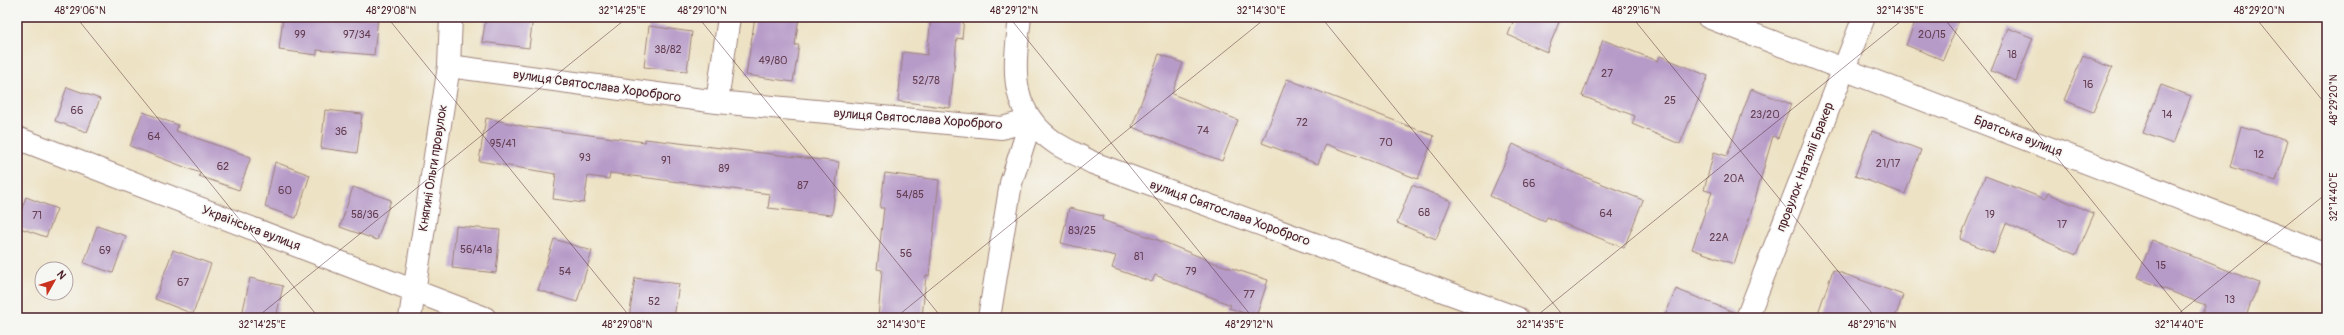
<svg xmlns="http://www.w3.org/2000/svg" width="2344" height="335" font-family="Pangolin,sans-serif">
<rect width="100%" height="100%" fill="#f6f6f2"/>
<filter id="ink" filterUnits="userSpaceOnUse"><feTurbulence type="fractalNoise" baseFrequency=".025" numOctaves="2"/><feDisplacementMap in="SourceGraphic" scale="8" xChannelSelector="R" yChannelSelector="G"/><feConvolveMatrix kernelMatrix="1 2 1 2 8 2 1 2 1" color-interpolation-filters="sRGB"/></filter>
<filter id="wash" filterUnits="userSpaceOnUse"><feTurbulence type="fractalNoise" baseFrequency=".012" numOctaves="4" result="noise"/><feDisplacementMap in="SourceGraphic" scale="16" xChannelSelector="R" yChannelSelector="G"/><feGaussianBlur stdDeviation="0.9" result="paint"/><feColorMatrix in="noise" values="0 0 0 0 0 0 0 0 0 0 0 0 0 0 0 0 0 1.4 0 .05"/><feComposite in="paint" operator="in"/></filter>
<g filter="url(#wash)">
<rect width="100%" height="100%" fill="#ede2c4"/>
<g id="blocks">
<path fill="#b69ac7" d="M283,17H378L374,55L317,50V55L279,50Z
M486,17H533L529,48L482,42Z
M755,17H799L795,45H799L793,82L746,75Z
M931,17H964L962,39L957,38L950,108L898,101L903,52L927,55Z
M1515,17H1561L1547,52L1508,35Z
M1917,17H1944L1958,23L1943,60L1906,45Z
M649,26L692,32L687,71L644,67Z
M2008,28L2033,38L2016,81L1991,71Z
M1603,40L1658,61L1660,56L1708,76L1680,144L1632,124L1635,116L1582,96Z
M1159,54L1183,63L1172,94L1238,120L1222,161L1132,127Z
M2083,56L2112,68L2093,112L2064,100Z
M1287,79L1434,136L1418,179L1326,144L1318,164L1262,143Z
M2161,85L2191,96L2173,144L2143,133Z
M67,87L100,99L87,132L55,121Z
M1751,89L1791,104L1778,138L1773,136L1750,216L1734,264L1692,249L1712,192L1704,190L1714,152L1727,156Z
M325,110L362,114L357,153L321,148Z
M143,112L178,125L176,131L251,157L239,190L199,176L200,173L130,146Z
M486,118L527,127L645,142V139L839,162L832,215L768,208L770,194L610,173L609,179L588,176L584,203L553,199L556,174L479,161Z
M2241,126L2288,140L2276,181L2230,167Z
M1872,131L1921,150L1905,194L1855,176Z
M1513,144L1567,170L1643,200L1624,248L1547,217L1545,221L1490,196Z
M275,162L310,175L296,218L265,207Z
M885,173L939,180L929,276L926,275L922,318H878L882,270L877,269L884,208H880Z
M1985,176L2045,199L2048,193L2094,214L2076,255L2006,223L1994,253L1960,239Z
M1412,185L1451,201L1436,239L1397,223Z
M353,187L391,200L377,240L340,227Z
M26,197L57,209L46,237L17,227V221Z
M1069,208L1103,216L1102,220L1166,243L1212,262L1268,280L1256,317L1229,308L1231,305L1155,275L1152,282L1112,268L1116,256L1061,243Z
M97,226L126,236L113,273L84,263Z
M456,226L500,230L496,273L452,268Z
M554,239L592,251L577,302L538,290Z
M2152,240L2259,283L2245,318H2200L2205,305L2137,278Z
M173,250L211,264L193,314L155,299Z
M1833,270L1903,295L1895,318H1832L1818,313Z
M250,278L283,286L276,318H254L242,315Z
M635,278L679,284L674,318H629Z
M1676,289L1736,313L1735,318H1664Z"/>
</g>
</g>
<g filter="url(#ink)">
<use href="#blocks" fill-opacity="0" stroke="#9c8078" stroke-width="1"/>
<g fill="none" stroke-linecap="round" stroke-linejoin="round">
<defs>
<path id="street" d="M1708,17L2327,255
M449,66L717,102L1002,128L1031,120
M717,102L729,17
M17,138L485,318
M410,318L449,66L451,17
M989,318L1011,183L1031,120
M1747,318L1864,17"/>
<path id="secondary" d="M1020,17C1014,69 1007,111 1057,144C1068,151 1081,156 1093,163L1517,318"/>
</defs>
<use href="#street" stroke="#9c8078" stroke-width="24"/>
<use href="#secondary" stroke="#9c8078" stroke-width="24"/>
<use href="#street" stroke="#fff" stroke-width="22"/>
<use href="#secondary" stroke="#fff" stroke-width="22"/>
</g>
</g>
<path fill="none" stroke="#4a1f2b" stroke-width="1" stroke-opacity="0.45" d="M76,17L319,318M387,17L631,318M698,17L942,318M1009,17L1253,318M1321,17L1565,318M1632,17L1876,318M1943,17L2187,318M2255,17L2327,106M256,318L628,17M895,318L1267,17M1534,318L1906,17M2173,318L2327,193"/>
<g text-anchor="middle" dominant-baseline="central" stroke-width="3" stroke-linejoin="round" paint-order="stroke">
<g font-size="11" fill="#653e52">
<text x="300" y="34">99</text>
<text x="357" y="34">97/34</text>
<text x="1932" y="34">20/15</text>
<text x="668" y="49">38/82</text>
<text x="2012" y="54">18</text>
<text x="773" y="60">49/80</text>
<text x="1607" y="73">27</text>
<text x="926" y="80">52/78</text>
<text x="2088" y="84">16</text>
<text x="1670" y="100">25</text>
<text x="77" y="110">66</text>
<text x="1765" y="114">23/20</text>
<text x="2167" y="114">14</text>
<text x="1302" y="122">72</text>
<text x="1203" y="130">74</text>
<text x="341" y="131">36</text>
<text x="154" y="136">64</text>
<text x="1386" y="142">70</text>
<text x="503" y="143">95/41</text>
<text x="2259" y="154">12</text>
<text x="585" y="157">93</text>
<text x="666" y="160">91</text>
<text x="1888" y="163">21/17</text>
<text x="223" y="166">62</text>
<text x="724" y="168">89</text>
<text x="1734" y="178">20А</text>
<text x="1529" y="183">66</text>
<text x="803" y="185">87</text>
<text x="285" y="190">60</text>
<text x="910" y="194">54/85</text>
<text x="1424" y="212">68</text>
<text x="1606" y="213">64</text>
<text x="365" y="214">58/36</text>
<text x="1990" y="214">19</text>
<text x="37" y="215">71</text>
<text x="2062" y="224">17</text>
<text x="1082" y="230">83/25</text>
<text x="1719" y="237">22А</text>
<text x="476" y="249">56/41а</text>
<text x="105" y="250">69</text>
<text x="906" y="253">56</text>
<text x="1139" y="256">81</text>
<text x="2161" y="265">15</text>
<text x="565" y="271">54</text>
<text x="1191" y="271">79</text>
<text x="183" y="282">67</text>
<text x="1249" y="294">77</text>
<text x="2230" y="299">13</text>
<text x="654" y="301">52</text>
</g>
<g font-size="13" fill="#4a1f2b" stroke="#f6f6f2">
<text transform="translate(597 86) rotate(8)">вулиця Святослава Хороброго</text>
<text transform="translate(918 119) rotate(4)">вулиця Святослава Хороброго</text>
<text transform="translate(2018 136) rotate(21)">Братська вулиця</text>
<text transform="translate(1805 167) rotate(-69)">провулок Наталії Бракер</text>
<text transform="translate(433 168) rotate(-81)">Княгині Ольги провулок</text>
<text transform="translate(1230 213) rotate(20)">вулиця Святослава Хороброго</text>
<text transform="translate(251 228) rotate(21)">Українська вулиця</text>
</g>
</g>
<rect width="2344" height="335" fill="none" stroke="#f6f6f2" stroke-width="44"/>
<g transform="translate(54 281) rotate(51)"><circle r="19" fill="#f6f6f2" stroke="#b1a0a2"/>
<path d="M0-3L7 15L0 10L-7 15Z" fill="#c8321e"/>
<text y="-6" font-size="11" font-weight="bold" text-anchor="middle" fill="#4a1f2b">N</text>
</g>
<rect x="22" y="22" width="2300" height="291" fill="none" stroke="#4a1f2b" stroke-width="1.5"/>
<g font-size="10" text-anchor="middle" fill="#4a1f2b">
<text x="80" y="14">48°29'06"N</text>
<text x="391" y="14">48°29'08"N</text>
<text x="622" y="14">32°14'25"E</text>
<text x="702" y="14">48°29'10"N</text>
<text x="1014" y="14">48°29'12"N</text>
<text x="1261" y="14">32°14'30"E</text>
<text x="1636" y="14">48°29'16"N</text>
<text x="1900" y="14">32°14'35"E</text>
<text x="2259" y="14">48°29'20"N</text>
<text transform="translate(2333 100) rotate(-90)" y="4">48°29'20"N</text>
<text transform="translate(2333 197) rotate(-90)" y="4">32°14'40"E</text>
<text x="262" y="328">32°14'25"E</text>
<text x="627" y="328">48°29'08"N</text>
<text x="901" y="328">32°14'30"E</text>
<text x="1249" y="328">48°29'12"N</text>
<text x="1540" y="328">32°14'35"E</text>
<text x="1872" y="328">48°29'16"N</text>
<text x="2179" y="328">32°14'40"E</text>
</g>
</svg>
